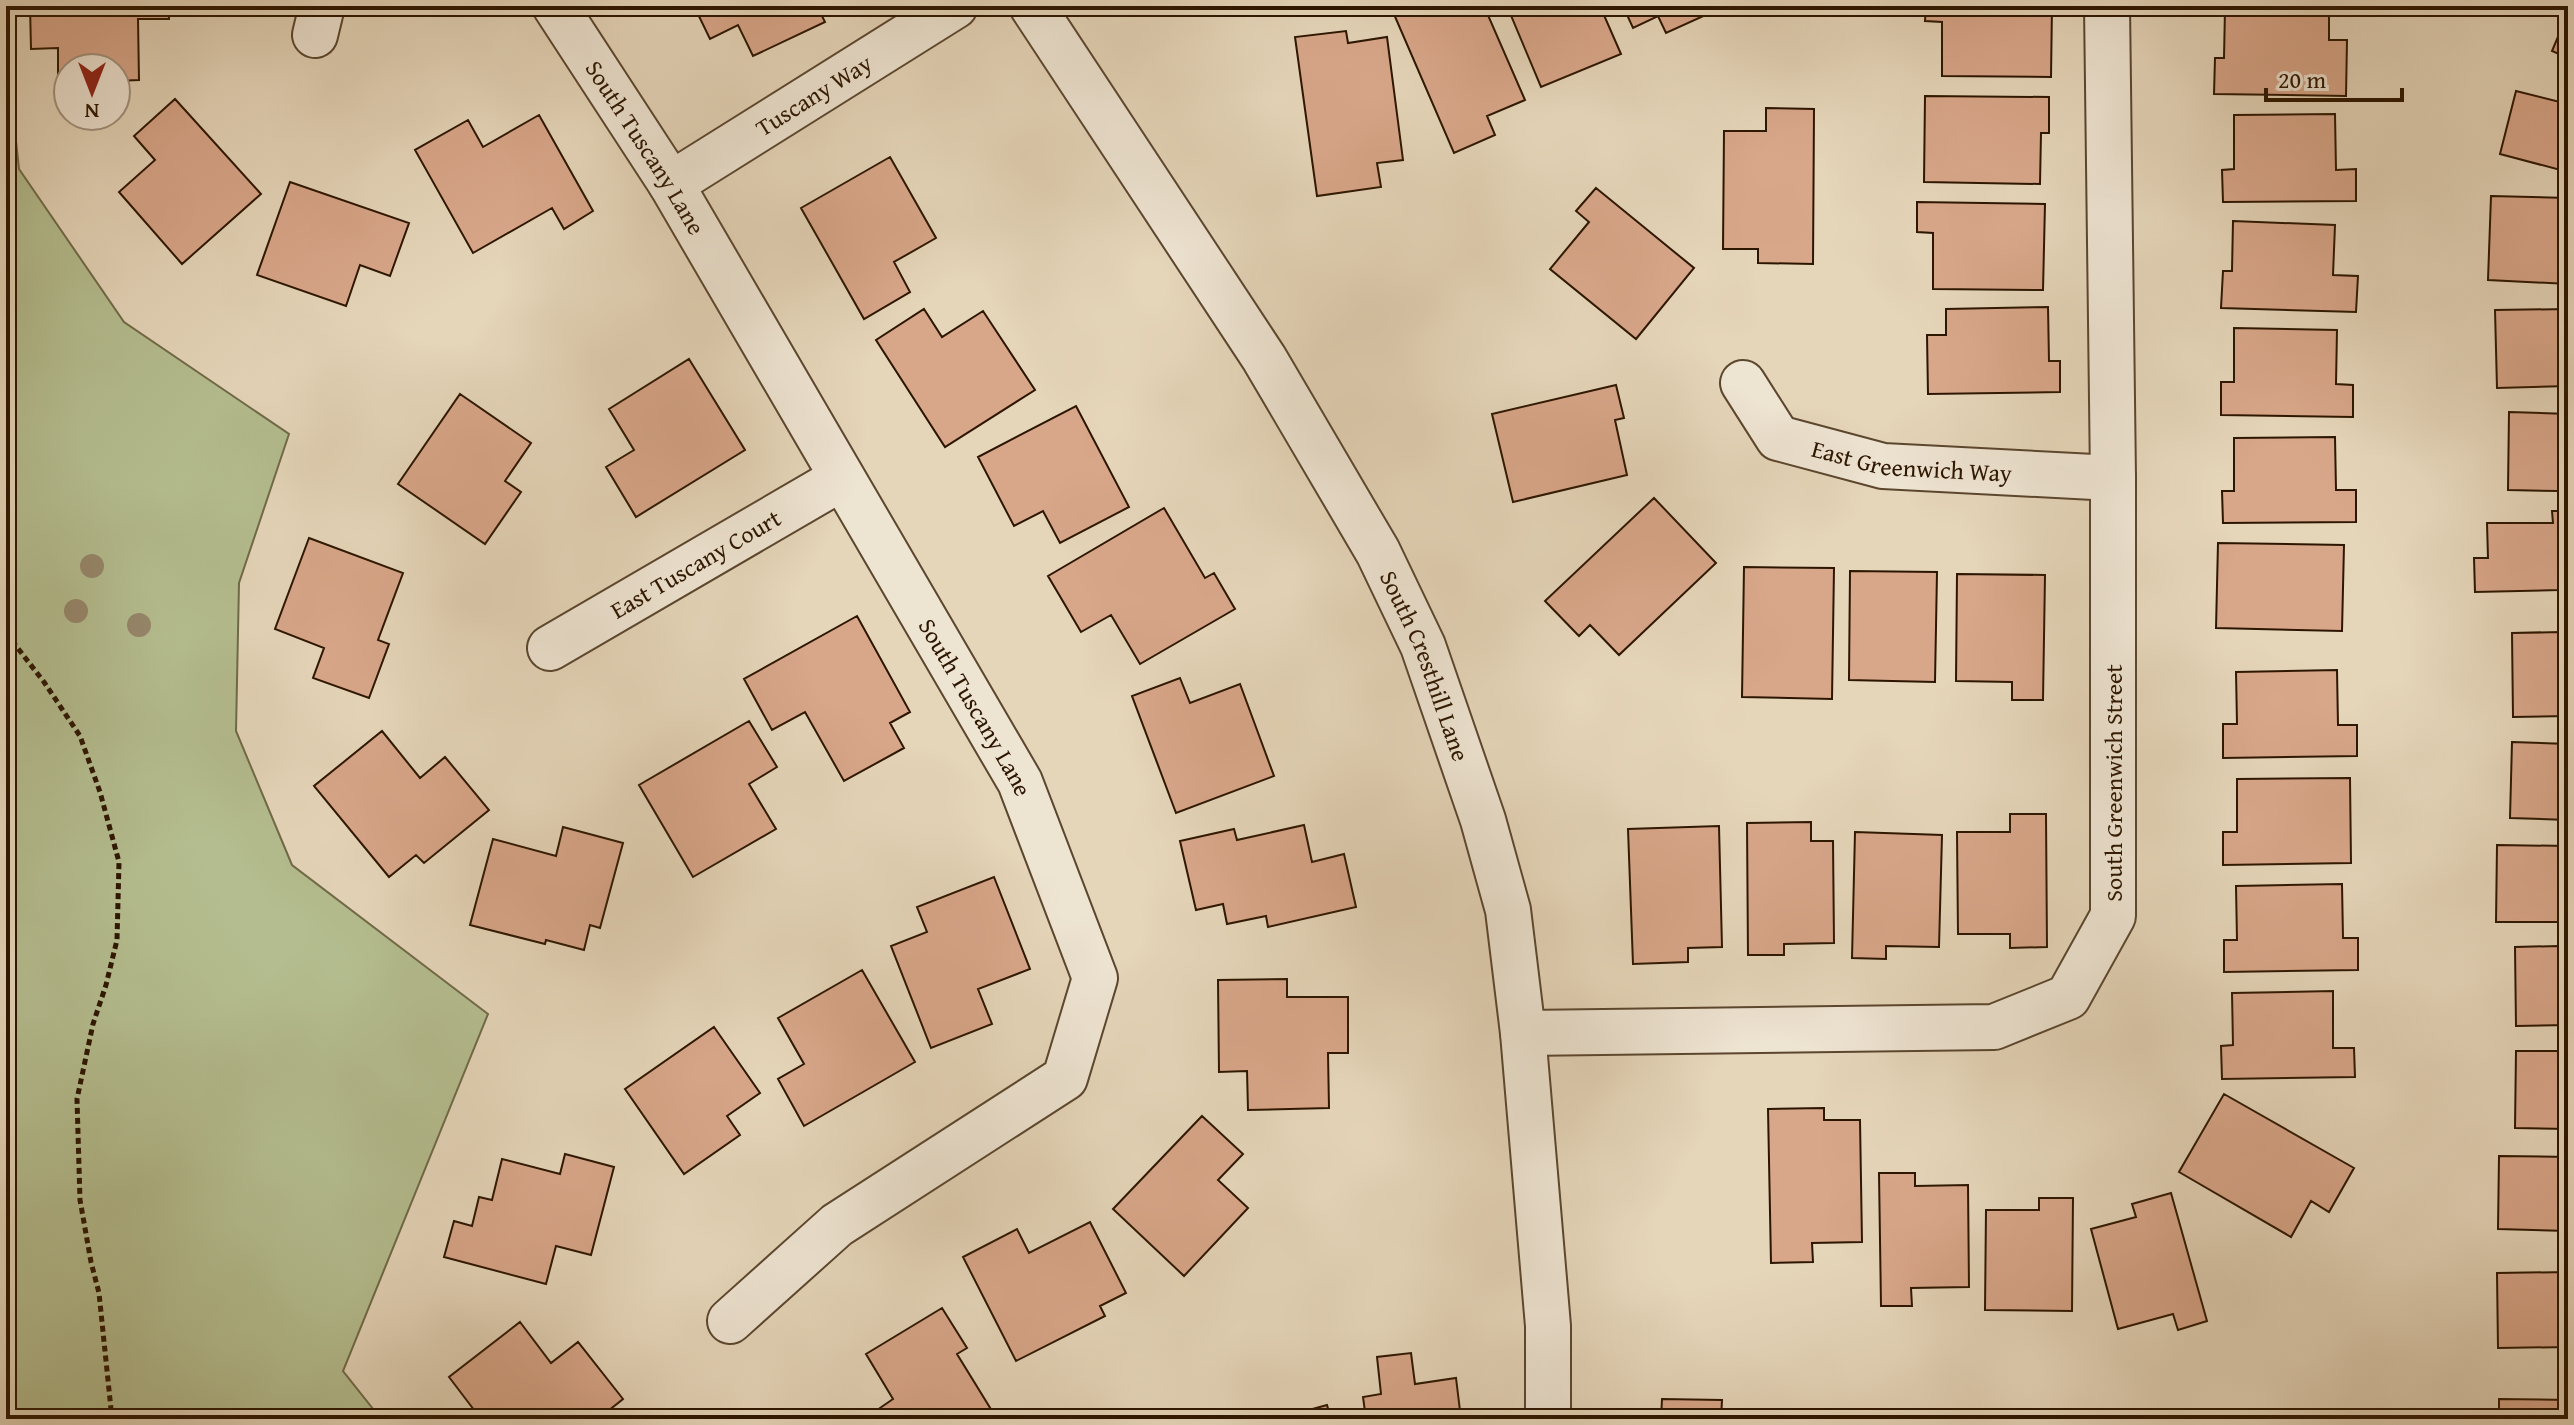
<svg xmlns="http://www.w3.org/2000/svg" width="2574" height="1425" font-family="'Gentium Book Plus',serif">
<rect width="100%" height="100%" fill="#e5d5b9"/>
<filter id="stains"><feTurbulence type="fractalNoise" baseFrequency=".0025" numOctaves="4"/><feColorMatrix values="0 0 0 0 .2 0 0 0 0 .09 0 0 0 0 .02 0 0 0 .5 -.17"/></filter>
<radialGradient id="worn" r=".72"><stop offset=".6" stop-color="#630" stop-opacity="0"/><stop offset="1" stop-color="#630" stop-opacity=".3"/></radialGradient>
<path fill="#b4bd8f" stroke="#706a48" stroke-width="2" d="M6,48L19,169L124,322L289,434L239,583L236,731L292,865L488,1014L343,1371L381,1419H6Z"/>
<path fill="#d8a689" stroke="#2d1600" stroke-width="2" d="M30,6H169V19H138L139,80L116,81V68H68V82H58V48L31,49Z
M694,6H817L825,22L753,56L738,25L710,39Z
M1407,6H1484L1525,100L1487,116L1495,135L1454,153L1393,12Z
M1507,6H1600L1621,54L1541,87Z
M1623,6H1718L1719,9L1666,33L1658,16L1633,28Z
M1926,6H2052L2051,77L1942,76V22L1925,21Z
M2225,9L2329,10V40H2347L2346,96L2214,94L2215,58H2224Z
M2568,13V58L2552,51Z
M1346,31L1348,43L1387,37L1403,160L1377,163L1381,187L1317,196L1295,37Z
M2516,91L2568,104V172L2500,154Z
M1925,96L2049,97V133H2041L2040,184L1924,182Z
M175,99L261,194L182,264L119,192L155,160L134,136Z
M1766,108L1814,109L1813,264L1758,263V249H1723L1724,131H1766Z
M2335,114L2336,170L2356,169V201L2223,202L2222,170L2234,169V115Z
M539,115L593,211L564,229L552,208L473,253L415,150L468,120L483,147Z
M890,157L936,238L894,262L910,292L864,319L801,208Z
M290,182L409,223L390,276L360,265L346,306L257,275Z
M1596,188L1694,268L1636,339L1550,269L1589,222L1576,211Z
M2491,196L2568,198V284L2488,280Z
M1917,202L2045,204L2043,290L1933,289V233L1917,232Z
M2233,221L2335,225L2333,275L2358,276L2356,312L2221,308L2223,271H2232Z
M2048,307L2049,361H2060V392L1928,394L1927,335H1946V309Z
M924,309L942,337L983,311L1035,390L945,447L876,340Z
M2568,309V386L2497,388L2495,310Z
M2234,328L2337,330L2336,384L2353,385V417L2221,415V382H2234Z
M689,359L745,450L636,517L606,467L634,450L609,409Z
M1616,385L1624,418L1615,420L1627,475L1513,502L1492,414Z
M460,394L531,443L505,481L521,492L485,544L398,484Z
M1076,406L1129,507L1060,543L1043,511L1014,526L978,457Z
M2509,412L2568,414V461H2560L2559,491L2508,490Z
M2335,437L2336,490H2356V522L2223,523L2222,491H2234V438Z
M1654,498L1716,563L1619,655L1590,625L1579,636L1545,601Z
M1164,508L1205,578L1214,573L1235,609L1140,664L1111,615L1081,632L1048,576Z
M2552,511H2568V565H2558L2559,590L2475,592L2474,558H2488L2487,523H2553Z
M309,538L403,573L378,640L389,644L369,698L313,678L324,648L275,629Z
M2218,543L2344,545L2342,631L2216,628Z
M1744,567L1834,568L1832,699L1742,697Z
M1850,571L1937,572L1935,682L1849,680Z
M1957,574L2045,575L2043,700H2012V682L1956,681Z
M857,616L910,712L890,723L904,748L844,781L805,712L772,730L744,679Z
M2560,632L2561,668H2568V716L2513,717L2512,633Z
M2337,670L2338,725H2357V756L2223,758V724H2237L2236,672Z
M1180,678L1190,703L1240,684L1274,776L1176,813L1132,696Z
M749,721L777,767L749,784L776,829L693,877L639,785Z
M382,731L420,778L445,757L489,810L424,863L416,855L389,877L314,786Z
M2512,742L2568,744V820L2510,818Z
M2350,778L2351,863L2223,865V832H2237V779Z
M2010,814H2046L2047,947L2010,948V934H1958L1957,832H2010Z
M1811,822V841H1833L1834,943L1784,944V955H1748L1747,823Z
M1304,825L1312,862L1344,854L1356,907L1268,927L1266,916L1227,924L1223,904L1196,910L1180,841L1234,829L1237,840Z
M1719,826L1722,947L1688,948V962L1633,964L1628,829Z
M563,827L623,843L600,928L590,925L584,950L546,940L545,944L470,925L493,839L556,856Z
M1855,832L1942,835L1939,947L1886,946V959L1852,958Z
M2497,845L2568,846V922H2496Z
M994,877L1030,969L978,989L992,1024L931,1048L891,946L927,932L917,907Z
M2342,884L2343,938H2358V970L2224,972V940H2237L2236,886Z
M2558,946V971H2568V1025L2516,1026L2515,947Z
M862,970L915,1062L804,1126L778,1079L804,1064L778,1018Z
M1287,979V997H1348V1053H1328L1329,1108L1248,1110L1247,1071L1219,1072L1218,980Z
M2333,991V1048H2354L2355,1077L2222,1079L2221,1046L2233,1045L2232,993Z
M714,1027L760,1093L727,1116L740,1135L684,1174L625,1089Z
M2516,1051H2568V1129L2515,1128Z
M2224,1094L2354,1168L2329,1212L2311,1201L2291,1237L2179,1172Z
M1824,1108V1120H1860L1862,1242L1812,1243L1813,1262L1771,1263L1768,1109Z
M1202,1116L1243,1154L1218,1180L1248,1208L1184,1276L1113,1209Z
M565,1154L614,1167L591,1255L556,1246L546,1284L444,1257L454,1221L472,1226L479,1197L492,1200L502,1159L560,1174Z
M2499,1156L2568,1157V1231L2498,1229Z
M1879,1173H1915V1186L1968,1185L1969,1287L1911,1288L1912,1306H1881Z
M2171,1193L2207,1321L2178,1330L2173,1314L2118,1329L2091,1229L2136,1217L2132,1204Z
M2039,1198H2073L2072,1311L1985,1310L1986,1210H2039Z
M1090,1222L1126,1293L1100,1306L1105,1316L1016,1361L963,1257L1017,1229L1029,1253Z
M2568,1272V1347L2498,1348L2497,1273Z
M942,1308L967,1348L957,1354L992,1411L978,1419H886L880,1408L893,1399L866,1354Z
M520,1322L551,1363L578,1342L623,1399L598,1419H481L449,1377Z
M1411,1353L1415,1384L1456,1378L1461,1419H1366L1363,1397L1381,1394L1377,1357Z
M1662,1399L1722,1400L1721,1419H1661Z
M2499,1399L2568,1400V1419H2499Z
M1327,1405L1331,1419H1276Z"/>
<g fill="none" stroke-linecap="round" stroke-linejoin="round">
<defs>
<g id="minor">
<path id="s1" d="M555,6L671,184L1020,782L1095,978L1065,1078L837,1225L730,1321"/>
<path id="s2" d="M1032,6L1264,358L1378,552L1423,646L1483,820L1508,910L1523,1033L1548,1326V1419"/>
<path d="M315,35L322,6"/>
<path id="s3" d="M671,184L955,6"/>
<path id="s4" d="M1743,383L1778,438L1883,466L2113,478"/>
<path id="s5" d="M550,648L842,478"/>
<path d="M1523,1033L1994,1027L2068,997L2113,916V478L2107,6"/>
</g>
</defs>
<use href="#minor" stroke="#5b462e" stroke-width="48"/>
<path stroke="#2d1600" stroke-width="5" stroke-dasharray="6 4" stroke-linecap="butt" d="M6,633L44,682L80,736L100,792L119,862L117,940L106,985L93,1024L77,1099L80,1200L91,1262L99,1293L112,1419"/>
<use href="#minor" stroke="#eee4d2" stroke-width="44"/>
</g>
<g fill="#96876b">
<circle cx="92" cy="566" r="12"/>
<circle cx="76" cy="611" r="12"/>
<circle cx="139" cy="625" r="12"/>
</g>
<g text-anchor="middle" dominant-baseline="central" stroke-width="7" stroke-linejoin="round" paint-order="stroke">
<g font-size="24" fill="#2d1600" stroke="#eee4d2">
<text stroke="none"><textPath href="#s3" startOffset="168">Tuscany Way</textPath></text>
<text stroke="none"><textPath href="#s1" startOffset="168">South Tuscany Lane</textPath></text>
<text stroke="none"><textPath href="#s4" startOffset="202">East Greenwich Way</textPath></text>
<text stroke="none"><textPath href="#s5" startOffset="168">East Tuscany Court</textPath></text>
<text stroke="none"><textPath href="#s2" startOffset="770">South Cresthill Lane</textPath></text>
<text stroke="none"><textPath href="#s1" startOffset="818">South Tuscany Lane</textPath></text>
<text transform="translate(2113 783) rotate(-90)">South Greenwich Street</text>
</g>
</g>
<rect width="2574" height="1425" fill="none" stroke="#e5d5b9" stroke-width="32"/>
<rect x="8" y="8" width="2558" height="1409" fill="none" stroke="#2d1600" stroke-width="4"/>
<rect x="16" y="16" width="2542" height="1393" fill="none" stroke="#2d1600" stroke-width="2"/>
<g transform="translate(92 92) rotate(180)"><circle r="38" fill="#eee4d2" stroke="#a1927e" stroke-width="2"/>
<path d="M0-6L14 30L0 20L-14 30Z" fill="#8f2418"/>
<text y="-12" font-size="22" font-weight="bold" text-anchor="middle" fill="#2d1600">N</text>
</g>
<path d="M2266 88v12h136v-12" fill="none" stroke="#2d1600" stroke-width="4"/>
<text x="2278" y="88" font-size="24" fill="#2d1600" stroke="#eee4d2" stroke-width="6" paint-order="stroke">20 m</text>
<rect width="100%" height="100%" filter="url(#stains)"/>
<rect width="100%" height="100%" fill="url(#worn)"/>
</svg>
